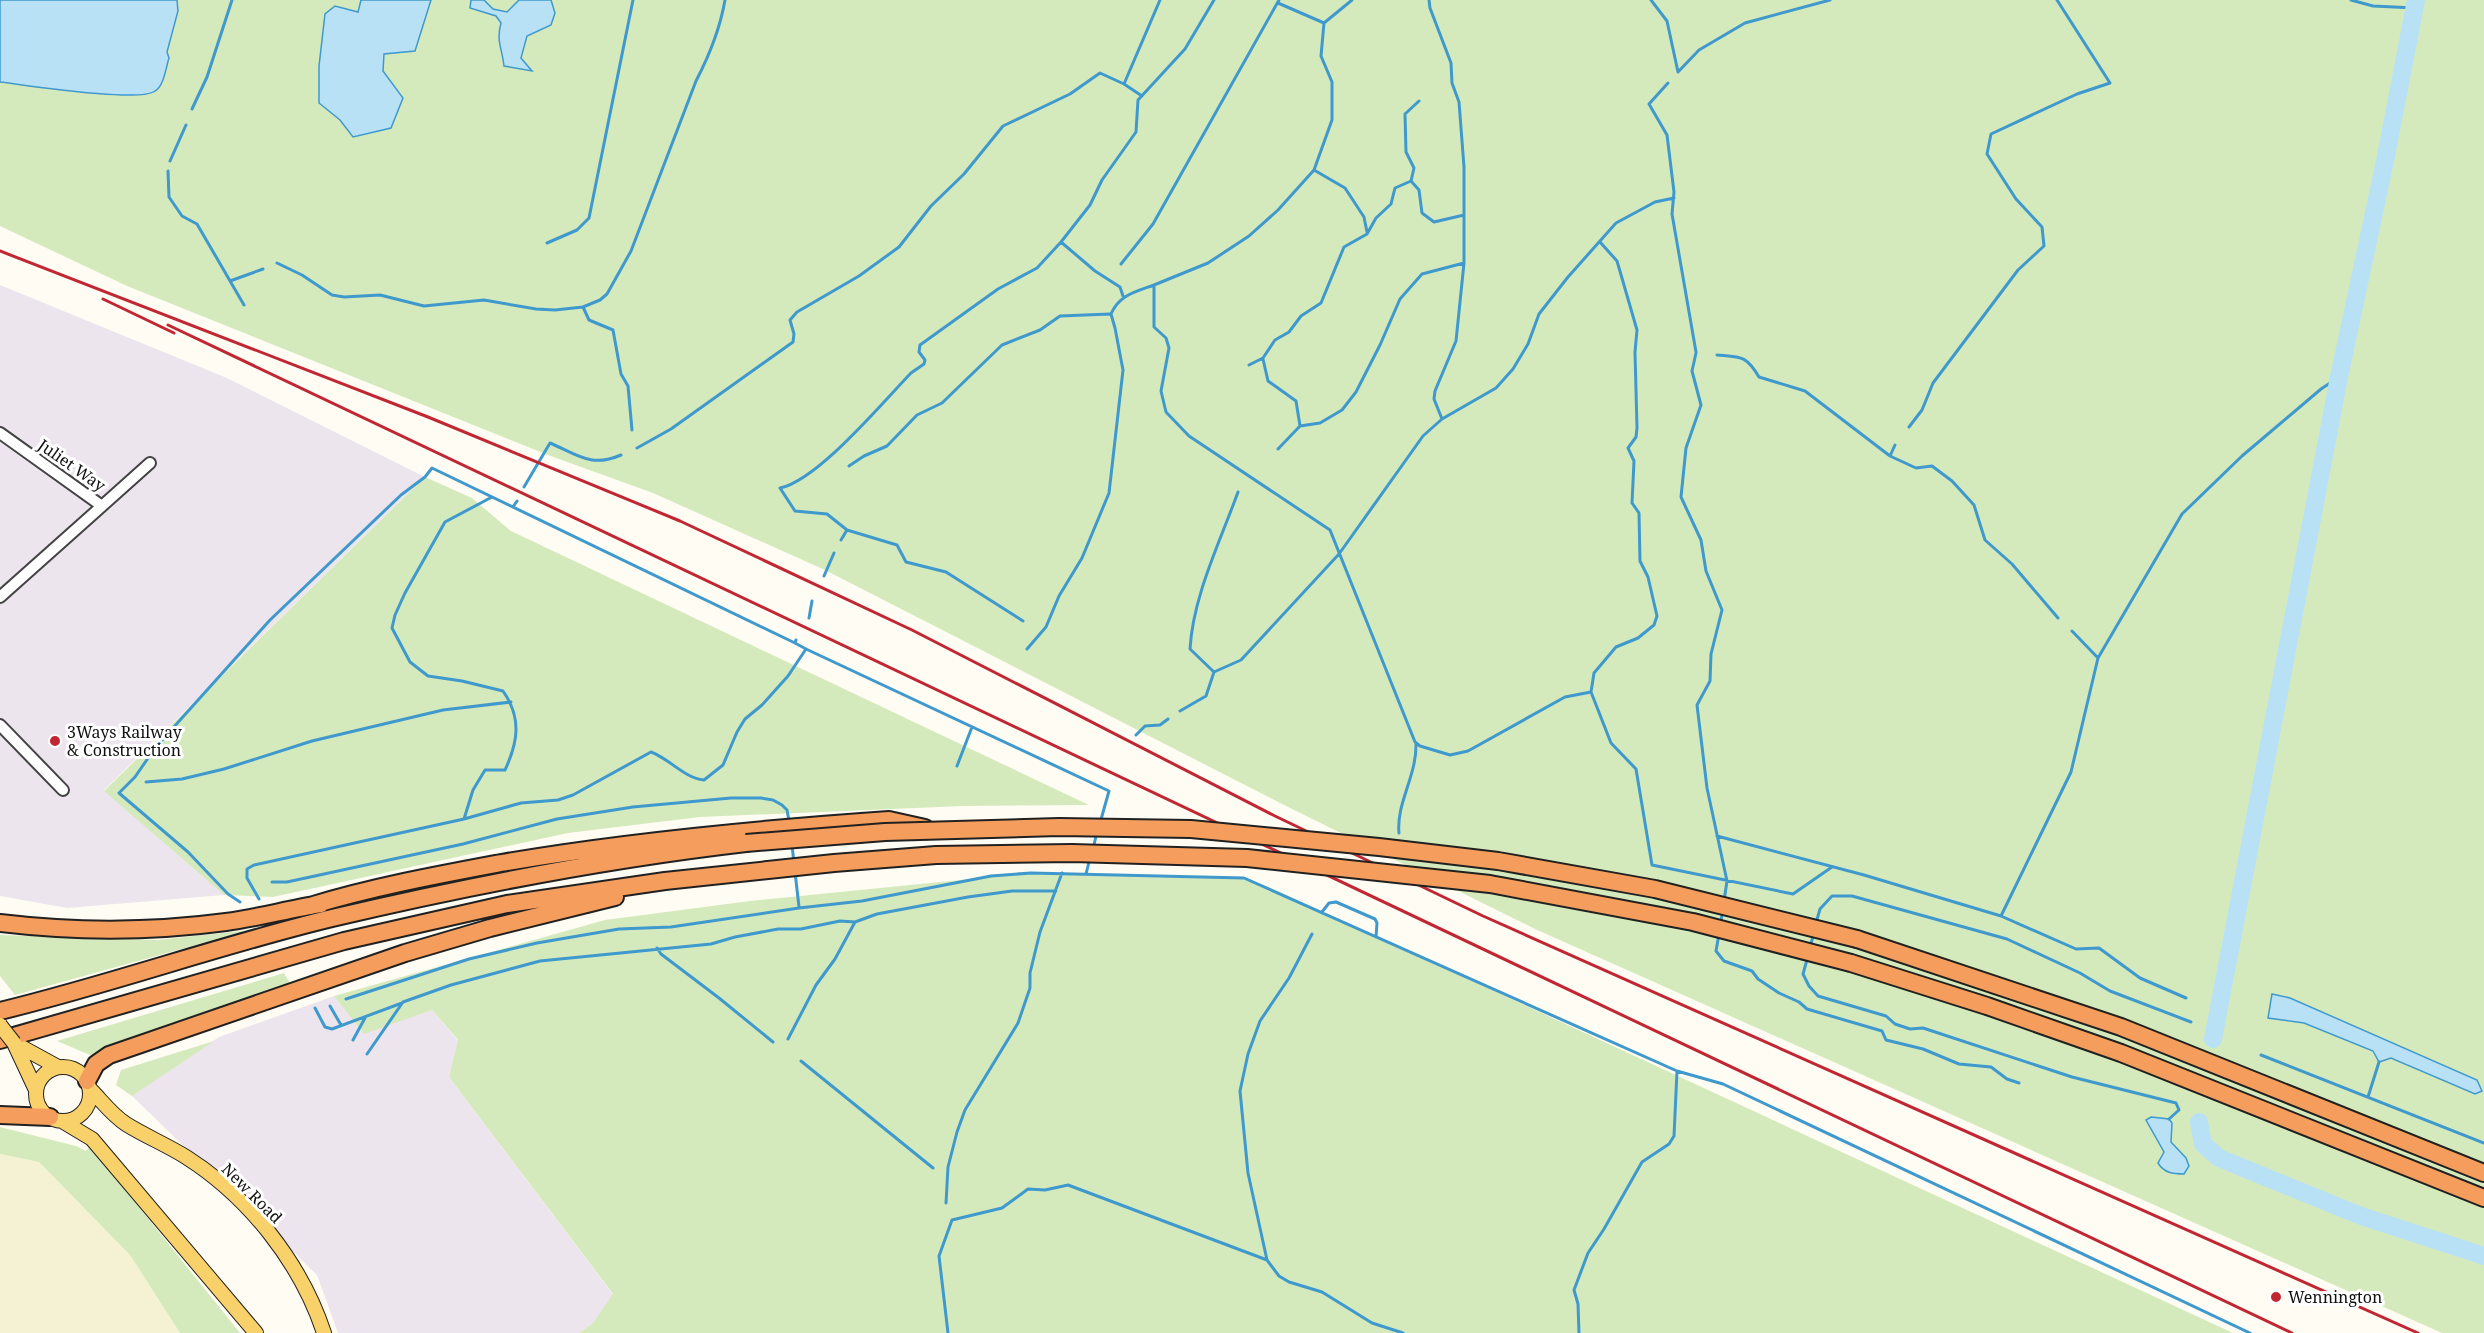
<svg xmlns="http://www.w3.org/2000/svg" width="2484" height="1333" font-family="'Noto Serif',serif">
<rect width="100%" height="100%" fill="#fffcf3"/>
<path fill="#ede5ee" d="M0,285L227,378L425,477L104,790L224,895L67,908L0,896Z
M334,996L364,1033L432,1010L458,1041L449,1077L614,1296L593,1323L579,1333H338L317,1275L132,1096L219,1037Z"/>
<path fill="#f5f1d3" d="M0,1154L39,1162L130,1255L180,1333H0Z"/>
<path fill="#d5eabc" d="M0,0H2484V1333H2442L1535,929L1284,805L825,570L653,493L548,455L127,286L0,226Z
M425,477L472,498L511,531L1089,805L963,806L700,817L568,833L273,897L224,895L104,791Z
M1031,873L1244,878L1276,890L2233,1333H579L593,1323L613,1294L449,1077L458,1040L432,1010L364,1034L334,996L605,920L750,901Z
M250,930L15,995L0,976V935L157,940Z
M284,973L291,985L90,1055L57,1041Z
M214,1041L132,1096L116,1085L121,1070Z
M0,1127L76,1146L86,1151L90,1146L240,1333H180L130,1255L39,1162L0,1154Z"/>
<path fill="#b8e1f6" stroke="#3f99cd" stroke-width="1.5" d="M0,0H177L178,11L167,52L169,58C166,67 164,86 155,91C139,103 26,85 0,82Z
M361,0H431L415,51L384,54L383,71L403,98L391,128L353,137L340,120L319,103V66L325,14L335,6L358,12Z
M471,0H484L493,9L507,12L519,0H551L555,13L551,25L527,36L521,58L532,71L504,66C502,48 496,41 501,23L496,16L470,8Z
M2272,994L2290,998L2477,1080L2482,1091L2475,1094L2391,1058L2379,1062L2373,1051L2304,1023L2268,1018Z
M2151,1117L2169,1119L2172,1123L2171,1142L2186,1158L2189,1166L2184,1174C2173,1174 2164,1173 2158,1163L2164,1152L2146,1120Z"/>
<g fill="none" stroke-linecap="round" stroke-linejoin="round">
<path stroke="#3f99cd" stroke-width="3" d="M1352,0L1324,23L1321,56L1332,82V120L1314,170L1278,210L1249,236L1208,263L1154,285V327L1166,338L1169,348L1161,391L1166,412L1189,436L1330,530L1415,742L1420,746L1450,755L1468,751L1565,697L1591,692
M1429,0L1430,8L1451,63L1452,83L1459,102L1464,167V263L1456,341L1435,391L1434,399L1442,419
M1651,0L1667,21L1678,72
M2351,0L2373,6L2415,8
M1278,3L1324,23
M1678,72L1699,50L1745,23L1830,0
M1668,83L1649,104L1667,135L1674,192L1672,214L1696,352
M1124,84L1142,96
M192,109L207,77L232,0
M170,161L186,125
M1314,170L1345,188L1364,217L1367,232
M168,171L169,197L182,216L197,224L244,305
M1411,181L1414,168L1406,152L1405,114L1419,101
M1061,242L1095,271L1120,287L1123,296
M1600,242L1617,261L1637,330L1635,352L1637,428L1636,437L1628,448L1634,461L1632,503L1639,513L1640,561L1648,577L1657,616L1654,625L1638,638L1616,647L1594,673L1591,692L1611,743L1636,769L1652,865L1793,894L1832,867
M547,243L577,230L589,218L633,0
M277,263L302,275L332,295L344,297L380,295L424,306L484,300L536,309L555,310L583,307L600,300L607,294L631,251L696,81C709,56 720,29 725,0
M1121,264L1153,224L1279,0
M230,281L263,269
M583,307L589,320L613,330L621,374L628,386L632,430
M1696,353L1692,371L1701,405L1686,448L1681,497L1701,540L1706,571L1722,610L1711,654L1710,681L1697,705L1707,788L1727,881L1724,901
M1717,355C1741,357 1746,355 1759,377L1805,391L1890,456L1916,468L1932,466L1952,481L1974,505L1985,540L2012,564L2058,618
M1263,359L1268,381L1296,401L1300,426
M1249,365L1263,358L1275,340L1289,332L1301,316L1321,303L1344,247L1367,234L1376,218L1391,204L1395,188L1411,181L1419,190L1422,213L1434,222L1464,215
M1909,427L1922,410L1933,383L2018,270L2044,246L2042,227L2016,199L1987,154L1991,134L2077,94L2110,83L2057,0
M637,448L671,429L793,342L794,334L790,320L797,312L859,276L899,247L931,206L964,174L1003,126L1070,94L1100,73L1124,84L1160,0
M1278,449L1300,426L1320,423L1342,410L1356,392L1380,345L1400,299L1422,274L1464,263
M1890,456L1895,445
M849,466L864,456L887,446L917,415L942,403L1002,345L1040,330L1060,316L1110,314
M524,487L550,443C578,455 591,468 621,455
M513,507L517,501
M841,540L847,530
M824,576L834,553
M809,618L812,601
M1023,621L946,572L906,562L897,545L847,530L827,514L795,511L780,488C818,480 882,403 911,373L924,364L925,360L919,352L920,345L998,289L1037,268L1061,242L1090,205L1102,180L1136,132L1138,100L1185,49L1214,0
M2072,631L2098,658
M806,649L1109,791L1100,823
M1027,649L1046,627L1059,596L1082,558L1109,493L1123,370L1115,328L1111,314C1119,295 1135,292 1154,285
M1214,672L1190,649C1193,596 1220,542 1238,492
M1180,711L1206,696L1214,672L1241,660L1339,554L1423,436L1442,419L1496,388L1513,369L1528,344L1539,314L1568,277L1616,223L1655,202L1674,198
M1136,735L1145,726L1160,725L1168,719
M957,766L972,727
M146,782L182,779L224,769L312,741L443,710L511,702
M464,819L473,790L485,770H505C518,742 522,718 503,691L462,681L428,676L410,662L392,628L395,615L405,593L445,522L492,497
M1399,833C1396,803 1417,776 1416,743
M1717,836L1864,875L2001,916L2076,949L2099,948L2140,978L2186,998
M792,845L794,863
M1093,849L1097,832
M795,872L799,907
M1086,874L1090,858
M272,882H287L463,844L557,819L633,807L731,798H761L773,800L782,805L787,810L789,821
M259,899L247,878V869L254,865L464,819L521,803L558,800L573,795L651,752C670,759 684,778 704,780L723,765L737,732L745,719L762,705L788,676L806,649L795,643L796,640
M240,902L228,894L188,852L119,793L135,777L155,748L270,620L401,495L425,477L432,468L795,643
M1322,912L1329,903L1336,902L1375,919L1377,923L1376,937
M2001,916L2071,772L2098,658L2182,514L2242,456L2321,389L2339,377
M1816,923L1820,909L1832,896H1852L2007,939L2080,973L2110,991L2191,1022
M1720,925L1723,910
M1312,934L1289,978L1260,1021L1248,1054L1240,1091L1248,1173L1267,1260L1279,1276L1289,1282L1322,1292L1372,1323L1403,1333
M1719,934L1716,951L1724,961L1752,971L1758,979L1779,993L1799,1002L1807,1009L1882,1031L1886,1040L1923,1049L1959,1064L1991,1067L2007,1079L2019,1083
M1810,947L1814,933
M657,948L661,954L719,998L773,1042
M1808,956L1803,974L1809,986L1818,996L1886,1016L1895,1024L1910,1029L1923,1028L2072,1077L2176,1103L2179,1110L2169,1119
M346,999L469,959L537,943L619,929L671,927L799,908L862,901L991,876L1031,873L1244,878L1677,1071L1723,1084L2250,1333
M330,1006L341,1025
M315,1008L325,1027L332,1029L402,1003
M788,1039L816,985L835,959L855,922
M353,1040L365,1018
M367,1054L403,1002L451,985L540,961L711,944L735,937L778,929H801L840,921L855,922L877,914L968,897L1012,891H1056
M2261,1055L2484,1143
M801,1061L933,1168
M2368,1097L2379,1062
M946,1203L948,1167L957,1132L965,1110L1018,1023L1030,988V973L1040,932L1062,873
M948,1333L939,1256L952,1220L1002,1208L1028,1189L1045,1190L1068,1185L1267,1260
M1579,1333L1578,1304L1574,1290L1588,1253L1604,1229L1642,1162L1669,1144L1674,1136L1677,1071"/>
<path stroke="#b8e1f6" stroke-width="18" d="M2213,1039L2339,377L2385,161L2416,0
M2199,1122L2203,1144L2219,1158L2361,1216L2484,1256"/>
<defs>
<path id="minor" d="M0,433L102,506L0,597
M102,506L150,463
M0,725L63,790"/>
<path id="major" d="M14,1043L36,1090
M14,1043L58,1067
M36 1094a27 27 0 1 1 54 0a27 27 0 1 1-54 0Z
M90,1089C102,1101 112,1115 126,1124C145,1136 167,1145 186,1157C249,1197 301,1263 324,1333
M62,1121L92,1139L256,1333"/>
<path id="highway" d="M310,906C372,887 437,875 501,863C630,841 759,829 889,820L925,828
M0,923C75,932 151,932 226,922C257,918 289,909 321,904
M1857,939L2121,1027L2484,1173
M1851,963L1987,1006L2121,1053L2484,1198
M0,1011C112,984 220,945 332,918C468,886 607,859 746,843
M0,1040L344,941L507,904L665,881L834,863L936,855
M87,1081L96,1064L109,1055L405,953L490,928L615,897
M0,1115L50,1117"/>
</defs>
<use href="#minor" stroke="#434343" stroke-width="14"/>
<use href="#major" stroke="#212121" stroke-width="16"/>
<use href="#highway" stroke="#212121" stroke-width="20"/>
<use href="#minor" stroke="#fff" stroke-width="10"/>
<use href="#major" stroke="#f8d16a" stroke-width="14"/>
<use href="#highway" stroke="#f49d5c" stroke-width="16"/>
<path stroke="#c12733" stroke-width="3" d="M0,251L428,417L680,521L912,630L1275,816L1483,916L2418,1333
M103,299L174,333
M168,325L2292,1333"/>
<defs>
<path id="major-bridge" d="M0,1025L14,1043"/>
<path id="highway-bridge" d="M746,843L885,832L1059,827L1191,829L1379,847L1498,861L1655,889L1857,939
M936,855L1072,853L1247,858L1490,884L1693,922L1851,963"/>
</defs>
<use href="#major-bridge" stroke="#212121" stroke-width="16" stroke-linecap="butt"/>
<use href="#highway-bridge" stroke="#212121" stroke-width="20" stroke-linecap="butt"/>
<use href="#major-bridge" stroke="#f8d16a" stroke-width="14"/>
<use href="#highway-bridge" stroke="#f49d5c" stroke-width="16"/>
</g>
<g fill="#c12733" stroke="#fff" stroke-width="2">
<circle cx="55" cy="741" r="6"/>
<circle cx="2276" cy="1297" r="6"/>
</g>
<g text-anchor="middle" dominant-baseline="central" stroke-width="6" stroke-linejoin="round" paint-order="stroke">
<g font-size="16" fill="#101010" stroke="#fff">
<text transform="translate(72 465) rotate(35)">Juliet Way</text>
<text transform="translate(252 1193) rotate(45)">New Road</text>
</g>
<g font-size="16" fill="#101010" stroke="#fff" text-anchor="start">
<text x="67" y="732">3Ways Railway<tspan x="67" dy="18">&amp; Construction</tspan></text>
<text x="2288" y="1297">Wennington</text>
</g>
</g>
</svg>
